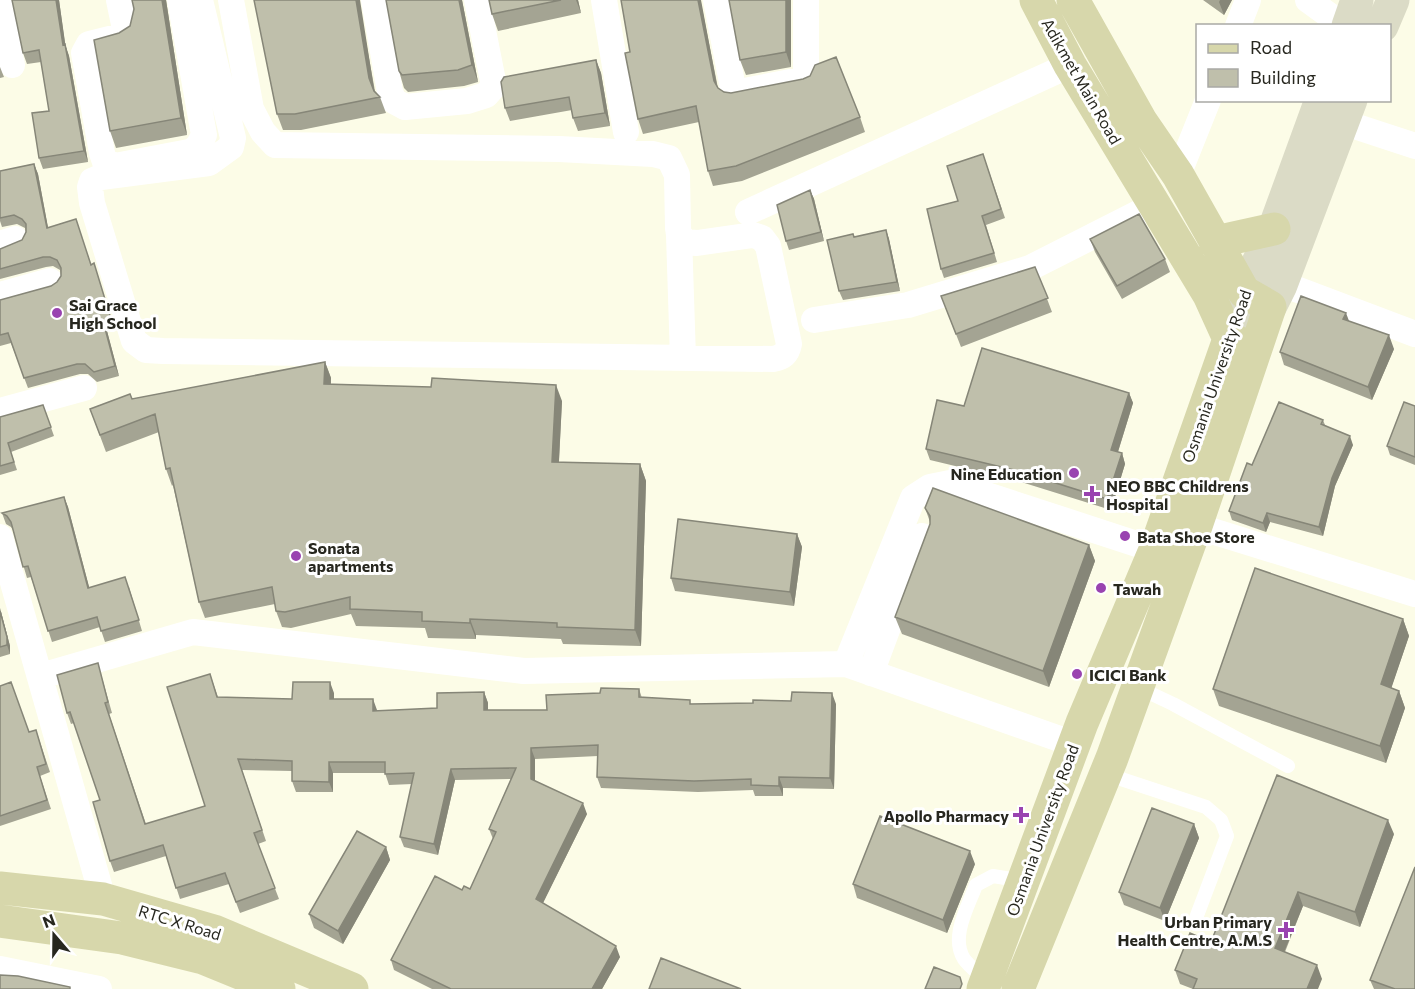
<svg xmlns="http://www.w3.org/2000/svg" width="1415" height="989" font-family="Commissioner,sans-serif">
<rect width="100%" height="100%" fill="#fcfce7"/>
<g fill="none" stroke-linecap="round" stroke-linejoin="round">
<path stroke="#fff" stroke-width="14" d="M1137,687L1173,704L1288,766
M1106,774L1206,807L1221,820L1227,836L1196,918
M985,980C978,973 970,967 964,959C950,937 968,907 976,885L993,876L1023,881"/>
<path stroke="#fff" stroke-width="26" d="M119,0L125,29L121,36L89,44L84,53L102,153L105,162L115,166L189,152C198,149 200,143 204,135L180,0
M200,0L233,138L231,147L209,163L101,177L92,181L90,187L92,203L134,341L146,350L163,351L773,359C783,357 787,354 789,344L768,246L762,238L753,235L697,243L686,242L679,235L678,228L677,175L669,158L653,154L559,149L275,145L263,132L251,109L231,0
M374,0L390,92L394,101L405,107L467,101L486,95L494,86L477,0
M604,0L626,132
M716,0L734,93L806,79V0
M1308,0L1344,26
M0,6L12,65
M1238,26L1248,0
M1342,122L1415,146
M1178,175L1208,100
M748,212L1070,65
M679,235L683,358
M0,244L15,239
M1264,277L1415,334
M0,295L50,281
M814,320L908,305L1030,268L1154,205
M0,411L84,388
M1196,526L1415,594
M0,537L103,899
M846,664L913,498L930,487L950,483L1155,550
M871,673L922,536
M41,676L193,632L524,671L846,664L1074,744
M0,969L99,989"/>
<path stroke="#dbdbc6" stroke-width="33" d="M1348,26L1357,0
M1382,26L1393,0
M1270,307L1281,285L1351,100
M1229,339L1244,292L1274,229L1321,100"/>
<path stroke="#d7d7ab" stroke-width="33" d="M1036,0L1070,65L1209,295L1229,339L1250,347
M1215,242L1274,229
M0,888L103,899L214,931L352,989
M0,921L122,938L203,958L279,989
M983,989L1082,723L1155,550L1229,339
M1018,989L1112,758L1196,526L1270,307L1244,292L1178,175L1141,121L1073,0"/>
</g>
<path fill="#a4a493" d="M12,0H59L65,44L69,56L88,162L43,169L39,158L49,111L41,62L27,64L23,53Z
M132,0H166L187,135L116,148L110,131L119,33L130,26L134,9Z
M386,0H462L478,82L464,86L408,92L404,88L399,71Z
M489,0H578L581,13L498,31L492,14Z
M791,0V67L746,75L740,60Z
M1203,0H1232L1224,15Z
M359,3L375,91L380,97L386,113L301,130H283L277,114Z
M701,3L718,88L724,92L860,117L865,132L742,181L713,186L708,171L699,122L643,134L638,119L630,52Z
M596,60L601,73L610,126L578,131L573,118L572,110L510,121L505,108Z
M0,67L4,77L0,78Z
M983,154L1005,218L986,225L997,262L944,278L941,269L958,201Z
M34,164L38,174L48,228L91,264L94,263L114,328L107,331L119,376L97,382L88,374H80L28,388L11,343L0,346V300L51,286L57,282L61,276L60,270L53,266L46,267L0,279V249L22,240L26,232L25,228L17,224L2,227L0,221V171Z
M810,190L814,199L824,241L789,250L786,241Z
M886,230L889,239L900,291L843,300L839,291L855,237Z
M1090,239L1165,259L1170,272L1122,299L1095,252Z
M1035,267L1052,312L961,347L941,296Z
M1349,321L1394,349L1372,400L1284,365L1280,352Z
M325,362L331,378V384L562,401L559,462L640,464L646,481L641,646L563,644L561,639L476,635V639L428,638L425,628L356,626L351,614L291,628L282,627L276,611L275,604L205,618L199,602L173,485L172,486L166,469L159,432L106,452L90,409L132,399Z
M1129,393L1133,403L1118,452L1122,453L1125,464L1111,510L1018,481L930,460L926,449L964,406Z
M43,405L54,436L11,452L17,470L0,475V417Z
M1415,406V465L1390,455L1387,446Z
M1323,420L1325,425L1353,445L1335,486L1323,536L1270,522L1266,532L1232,520L1229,511L1252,465Z
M64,497L68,507L89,587H129L142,631L105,642L100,627L52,642L31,577L27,578L13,530L11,527L6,524L2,513Z
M925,508L1089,545L1095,561L1049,687L902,634L895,617L930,524V522Z
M797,534L802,547L794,606L675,591L671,578Z
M0,608L10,646V654L0,657Z
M1403,619L1409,636L1391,688L1399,691L1405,708L1386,763L1219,706L1213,689Z
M98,663L101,674L112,713L109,714L146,824L205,806L210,674L218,697L292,699L334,693V699L377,711L437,708L484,692L488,703V710H547L600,693L639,689L642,698L692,704H836L834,789L783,788V796H755L753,790L698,792L601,788L597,777L598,756L535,759V781L587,814L543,903L620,957L602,989H432L394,970L391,960L462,890L470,889L493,839L489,829L511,779L455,780L438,855L404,847L400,837L412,784L389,785L385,773H333V792H296L292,781V771L242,770L266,841L258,844L279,899L240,913L229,884L180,899L166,856L114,872L110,861L100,800L74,723L71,724L67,713Z
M0,686L29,732L36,730L50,772L40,776L51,809L0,826Z
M1194,824L1199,838L1165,921L1124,905L1119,892Z
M1394,834L1360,927L1303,906L1285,952L1322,979L1193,989L1180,984L1175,970L1211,942Z
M386,847L390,860L343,944L314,928L309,914Z
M975,864L947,933L857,898L853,884Z
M1370,980L1415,989H1374Z"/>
<path fill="#868678" d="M56,0H59L67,56L63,45Z
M162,0H166L187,135L181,118Z
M356,0H360L375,95L369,78Z
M459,0H462L478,82L472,65Z
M576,0H578L581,13Z
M698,0H701L719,96L714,81Z
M786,0H791V67L786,52Z
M1220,0H1232L1224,15L1219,2Z
M65,44L69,56L88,162L84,151Z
M596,60L601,73L610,126L605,113Z
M34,164L38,174L50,238L47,228Z
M810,190L814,199L824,241L821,232Z
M886,230L889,239L900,291L897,282Z
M1346,313L1351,326L1343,319Z
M103,321L107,331L119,376L115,366Z
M1389,335L1394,349L1372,400L1368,387Z
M325,362L331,378L330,400L324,384Z
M556,385L562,401L558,478L552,462Z
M1129,393L1133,403L1115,461L1111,450Z
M1350,436L1353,445L1335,486L1323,536L1319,527L1332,478Z
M1122,453L1125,464L1111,510L1107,499Z
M640,464L646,481L641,646L635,630Z
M64,497L68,507L92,598L88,588Z
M1267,513L1270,522L1266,532L1263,523Z
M797,534L802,547L794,606L790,592Z
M1089,545L1095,561L1049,687L1043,671Z
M0,608L10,646V654L7,645Z
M470,619L476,635V639L470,623Z
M1403,619L1409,636L1387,701L1381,684Z
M330,682L334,693V710L330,699Z
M1399,691L1405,708L1386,763L1380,746Z
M484,692L488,703V721L484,710Z
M832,693L836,704L834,789L830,778Z
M373,699L377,710V722L373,711Z
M531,748L535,759V790L531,779Z
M329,762L333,773V792L329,782Z
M451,769L455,780L438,855L434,844Z
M779,777L783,788V796L779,786Z
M583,803L587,814L540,909L536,899Z
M1388,820L1394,834L1360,927L1355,912Z
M1194,824L1199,838L1165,921L1160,908Z
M386,847L390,860L343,944L338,931Z
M970,851L975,864L947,933L943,920Z
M1298,892L1303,906L1280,962L1275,948Z
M616,946L620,957L602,989H592Z
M1317,965L1322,979L1318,989H1307Z"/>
<path fill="#bfbfab" stroke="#868678" stroke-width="1.5" d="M12,0H56L63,45L65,44L84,151L39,158L32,113L49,111L39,50L23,53Z
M132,0H162L181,118L110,131L94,40L119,33L130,26L134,9Z
M254,0H356L369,78L374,91L380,97L295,114H277Z
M386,0H459L472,65L458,70L402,75L399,71Z
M489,0H561L492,14Z
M621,0H698L714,81L718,88L724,92L731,93L803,79L810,76L815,65L836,57L860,117L736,166L708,171L696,106L638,119L625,53L630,52Z
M729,0H786V52L740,60Z
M596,60L605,113L573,118L569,97L505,108L501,82L504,77Z
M983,154L1001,209L982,216L994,253L941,269L927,209L958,201L947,166Z
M34,164L47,228L76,219L91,265L94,263L111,319L103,321L115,366L94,372L85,364H77L24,378L8,333L0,335V300L51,286L57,282L61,276V268L57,260L50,257H43L0,269V249L22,240L26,232V224L22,219L14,215L0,218V171Z
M810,190L821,232L786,241L777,205Z
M1139,214L1165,259L1117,286L1090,239Z
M886,230L897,282L839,291L827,240L853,234L854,237Z
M1035,267L1048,298L956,334L941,296Z
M1301,296L1346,313L1343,319L1389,335L1368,387L1280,352Z
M982,348L1129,393L1111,450L1122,453L1107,499L1014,470L926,449L937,400L964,406Z
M325,362L324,384L431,387L432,378L556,385L552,462L640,464L635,630L557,627V623L470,619V623L422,621V612L350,609V597L285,612L276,611L272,587L199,602L170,468L166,469L155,414L100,435L90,409L130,394L132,399Z
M1279,402L1323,420L1321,424L1350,436L1332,478L1319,527L1267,513L1263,523L1229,511L1247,463L1252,465Z
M1404,402L1415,406V457L1387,446Z
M43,405L51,427L8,443L14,462L0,466V417Z
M933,488L1089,545L1043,671L895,617L930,524V516L925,508Z
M64,497L88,588L125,577L139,620L101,631L97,617L48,631L28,566L23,567L11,522L7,516L2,513Z
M678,519L797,534L790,592L671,578Z
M1255,568L1403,619L1381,684L1399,691L1380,746L1213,689Z
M0,611L7,637V645L0,647Z
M98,663L108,702L105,703L145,824L205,806L167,687L210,674L217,697L292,699L293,682H330V699H373V711L437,708V693L484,692V710H547L546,695L600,693L601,688L639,689V697L690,700V704L753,703V700L791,701L792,692L832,693L830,778L779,777V786L751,785V779L694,781L597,777L598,745L531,748V779L583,803L536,899L616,946L592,989H451L391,960L435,876L462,890L464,886L470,889L496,832L489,829L516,768L451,769L434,844L400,837L414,773L385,774V762H329V782L292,781V761L238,759L262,830L254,833L275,888L236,902L225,873L176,888L163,845L110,861L93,802L100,800L70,712L67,713L57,675Z
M11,682L29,732L36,730L46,764L37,767L47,800L0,816V686Z
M1277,775L1388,820L1355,912L1298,892L1275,948L1317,965L1307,989H1193L1197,979L1175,970L1190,933L1211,942Z
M1152,808L1194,824L1160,908L1119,892Z
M880,816L970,851L943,920L853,884Z
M357,831L386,847L338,931L309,914Z
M1415,867V989H1395L1370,980Z
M661,958L741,989H649Z
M934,967L960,977L962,984L960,989H925Z
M0,975L18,976L70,987V989H0Z"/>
<g fill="#9943b0" stroke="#fff" stroke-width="2">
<circle cx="57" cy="313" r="6"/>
<circle cx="1074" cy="473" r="6"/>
<path d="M1089 485h6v6h6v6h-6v6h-6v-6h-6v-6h6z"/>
<circle cx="1125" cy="536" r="6"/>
<circle cx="296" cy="556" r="6"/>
<circle cx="1101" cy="588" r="6"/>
<circle cx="1077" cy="674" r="6"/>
<path d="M1018 806h6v6h6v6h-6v6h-6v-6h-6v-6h6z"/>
<path d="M1283 921h6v6h6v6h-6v6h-6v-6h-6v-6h6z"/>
</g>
<g text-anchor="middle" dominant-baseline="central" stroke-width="6" stroke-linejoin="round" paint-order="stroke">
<g font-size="16" fill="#27271f" stroke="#fff">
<text transform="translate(1082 81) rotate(60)">Adikmet Main Road</text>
<text transform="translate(1216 376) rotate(-71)">Osmania University Road</text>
<text transform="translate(1042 830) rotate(-70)">Osmania University Road</text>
<text transform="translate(180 922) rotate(17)">RTC X Road</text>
</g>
<g font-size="16" font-weight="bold" fill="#27271f" stroke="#fff" text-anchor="start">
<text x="69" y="304">Sai Grace<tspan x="69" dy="18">High School</tspan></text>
<text x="1062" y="473" text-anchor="end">Nine Education</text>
<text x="1106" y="485">NEO BBC Childrens<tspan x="1106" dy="18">Hospital</tspan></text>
<text x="1137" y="536">Bata Shoe Store</text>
<text x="308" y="547">Sonata<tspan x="308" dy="18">apartments</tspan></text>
<text x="1113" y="588">Tawah</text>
<text x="1089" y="674">ICICI Bank</text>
<text x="1009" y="815" text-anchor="end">Apollo Pharmacy</text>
<text x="1272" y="921" text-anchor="end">Urban Primary<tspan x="1272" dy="18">Health Centre, A.M.S</tspan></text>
</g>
</g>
<rect x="1196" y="24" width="195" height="78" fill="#ffffff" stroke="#a9a9a5" stroke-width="1.5"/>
<rect x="1208" y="44" width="30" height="9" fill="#d7d7ab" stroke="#a9a9a5" stroke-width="1.5"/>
<text x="1250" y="54" font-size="18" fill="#27271f">Road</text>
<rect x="1208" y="69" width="30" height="18" fill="#bfbfab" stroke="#a9a9a5" stroke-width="1.5"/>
<text x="1250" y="84" font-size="18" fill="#27271f">Building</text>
<g transform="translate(54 935) rotate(340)" stroke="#ffffff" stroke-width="4.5" paint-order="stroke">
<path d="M0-4.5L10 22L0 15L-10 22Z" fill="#27271f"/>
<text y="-9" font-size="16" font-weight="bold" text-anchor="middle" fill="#27271f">N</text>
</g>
</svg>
